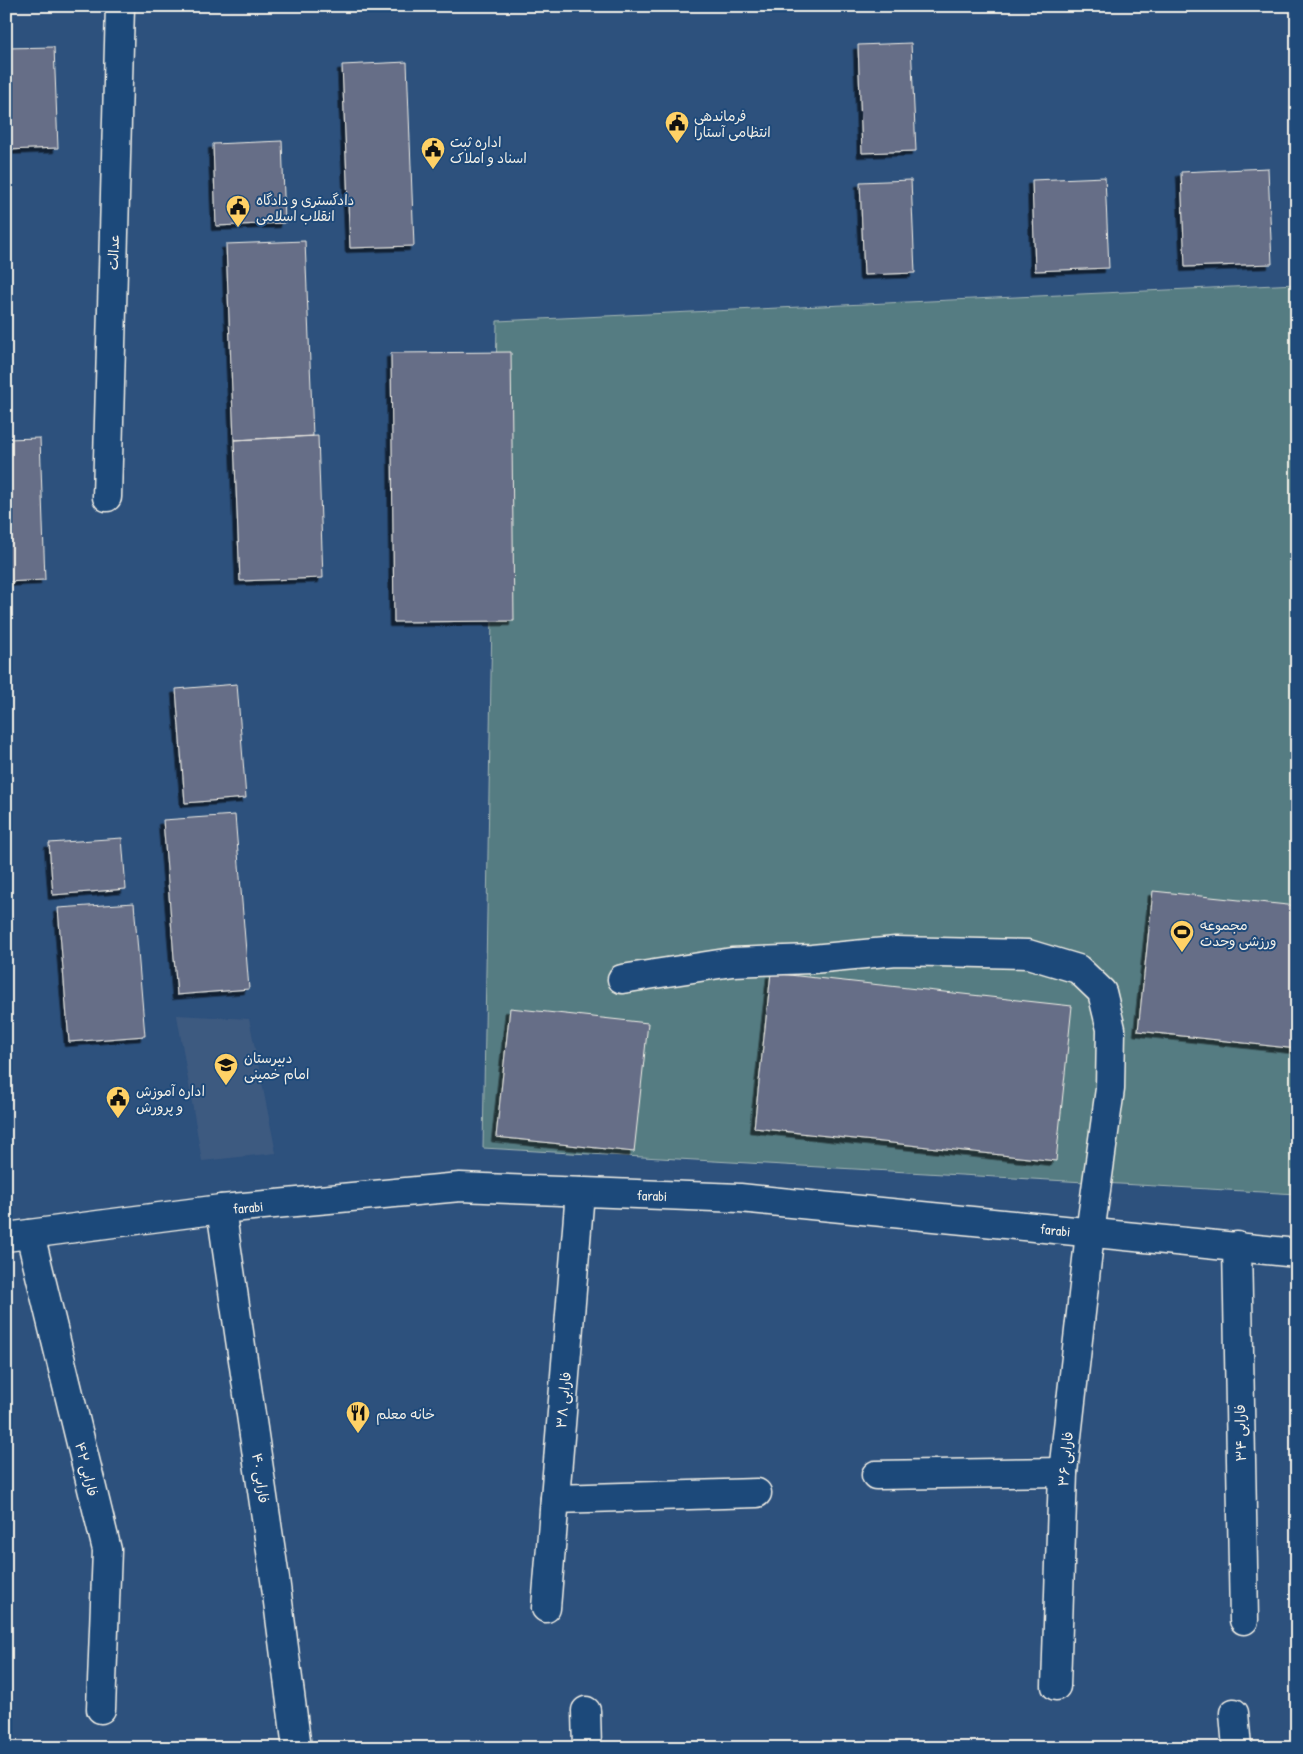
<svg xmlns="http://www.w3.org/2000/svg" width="1303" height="1754" font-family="'Patrick Hand','Playpen Sans Arabic',sans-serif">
<defs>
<filter id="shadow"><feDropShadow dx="-4.5" dy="4.5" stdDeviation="0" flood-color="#0009"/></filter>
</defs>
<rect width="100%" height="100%" fill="#2d517d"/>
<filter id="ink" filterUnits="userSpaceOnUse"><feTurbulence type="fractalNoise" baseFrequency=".02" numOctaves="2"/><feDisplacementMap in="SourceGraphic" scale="10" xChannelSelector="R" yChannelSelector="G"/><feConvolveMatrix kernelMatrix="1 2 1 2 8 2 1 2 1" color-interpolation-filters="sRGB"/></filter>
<g filter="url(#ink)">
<path fill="#3e5a80" d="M177,1015L249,1019L276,1153L202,1161Z"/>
<path fill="#557c82" stroke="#a4b6b5" d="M1297,284V1194L483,1148L497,321Z"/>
<path fill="#666e87" stroke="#f4f1e8" filter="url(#shadow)" d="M911,43L916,151L862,153L858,45Z
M54,47L58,148L6,150V48Z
M407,62L414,246L350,248L342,65Z
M282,141L285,223L216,226L213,144Z
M1268,168L1272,264L1185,267L1181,172Z
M1105,177L1109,268L1035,271L1032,180Z
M911,180L915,273L864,275L860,182Z
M305,241L313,436L234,440L226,244Z
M511,352L514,621L394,622L391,353Z
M318,436L323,578L240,581L234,440Z
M40,438L45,580L6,582V439Z
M237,684L246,798L185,803L176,689Z
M235,815L249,989L177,995L163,820Z
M122,838L126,889L53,895L49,843Z
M1153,891L1297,906V1049L1138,1031Z
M134,903L145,1036L69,1042L58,908Z
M771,973L1072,1006L1056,1161L754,1128Z
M510,1008L648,1023L634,1152L496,1137Z"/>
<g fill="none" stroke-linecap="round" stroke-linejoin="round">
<defs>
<g id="minor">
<path d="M107,497L120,6"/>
<path d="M622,979L732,962L812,959L896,951L1028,954L1078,969L1102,992L1111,1029L1110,1089L1090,1233L1063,1472L1056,1686"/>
<path d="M221,1209L275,1579L297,1748"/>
<path d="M30,1234L107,1550L101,1709"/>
<path id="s1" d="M6,1237L221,1209L460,1187L740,1198L1297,1253"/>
<path d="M1237,1246L1244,1620"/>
<path d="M876,1475L1063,1472"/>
<path d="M555,1499L757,1493"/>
<path d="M546,1608L580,1192"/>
<path d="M586,1711L587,1748"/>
<path d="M1234,1713L1237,1748"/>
</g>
</defs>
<use href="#minor" stroke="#f4f1e8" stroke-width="31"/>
<use href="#minor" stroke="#1f4a7a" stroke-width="28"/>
</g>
</g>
<defs>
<symbol id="civic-pin" viewBox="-11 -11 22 30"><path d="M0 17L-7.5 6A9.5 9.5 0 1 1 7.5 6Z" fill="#ffd166" stroke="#1f4a7a"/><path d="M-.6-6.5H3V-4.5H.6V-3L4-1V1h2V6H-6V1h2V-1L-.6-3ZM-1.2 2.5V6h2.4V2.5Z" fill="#111"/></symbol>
<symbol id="stadium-pin" viewBox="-11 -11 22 30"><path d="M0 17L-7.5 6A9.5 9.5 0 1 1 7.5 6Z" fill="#ffd166" stroke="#1f4a7a"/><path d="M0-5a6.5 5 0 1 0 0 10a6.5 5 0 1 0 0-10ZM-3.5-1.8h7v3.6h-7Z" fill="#111"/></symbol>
<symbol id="school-pin" viewBox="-11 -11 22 30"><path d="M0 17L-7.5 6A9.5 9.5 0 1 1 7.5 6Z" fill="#ffd166" stroke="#1f4a7a"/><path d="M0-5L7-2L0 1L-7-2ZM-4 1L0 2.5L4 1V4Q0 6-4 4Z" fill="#111"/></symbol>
<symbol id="restaurant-pin" viewBox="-11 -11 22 30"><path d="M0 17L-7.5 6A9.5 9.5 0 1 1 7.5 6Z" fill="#ffd166" stroke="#1f4a7a"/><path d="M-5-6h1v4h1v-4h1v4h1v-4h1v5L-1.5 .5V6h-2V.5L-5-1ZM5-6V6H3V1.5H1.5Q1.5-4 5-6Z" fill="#111"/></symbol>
</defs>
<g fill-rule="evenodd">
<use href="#civic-pin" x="663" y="109" width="28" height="38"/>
<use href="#civic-pin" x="419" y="135" width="28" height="38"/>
<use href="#civic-pin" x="224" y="193" width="28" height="38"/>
<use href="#stadium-pin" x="1168" y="918" width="28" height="38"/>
<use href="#school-pin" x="212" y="1051" width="28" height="38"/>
<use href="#civic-pin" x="104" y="1084" width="28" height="38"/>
<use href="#restaurant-pin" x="344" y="1399" width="28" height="38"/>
</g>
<g text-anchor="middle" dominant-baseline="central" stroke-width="4" stroke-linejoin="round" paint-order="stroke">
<g font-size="14" fill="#f4f1e8" stroke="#1f4a7a" text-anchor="start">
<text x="694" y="115">فرماندهی<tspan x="694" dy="16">انتظامی آستارا</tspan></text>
<text x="450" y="141">اداره ثبت<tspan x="450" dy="16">اسناد و املاک</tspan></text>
<text x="256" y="199">دادگستری و دادگاه<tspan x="256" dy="16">انقلاب اسلامی</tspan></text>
<text x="1200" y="924">مجموعه<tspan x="1200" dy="16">ورزشی وحدت</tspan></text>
<text x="244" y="1057">دبیرستان<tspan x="244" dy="16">امام خمینی</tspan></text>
<text x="136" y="1090">اداره آموزش<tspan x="136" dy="16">و پرورش</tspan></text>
<text x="376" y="1413">خانه معلم</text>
</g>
<g font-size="14" fill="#f4f1e8" stroke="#1f4a7a">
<text transform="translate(113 252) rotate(-88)">عدالت</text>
<text stroke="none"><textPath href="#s1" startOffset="649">farabi</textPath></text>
<text stroke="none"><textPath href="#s1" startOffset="244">farabi</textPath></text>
<text stroke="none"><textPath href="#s1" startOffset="1054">farabi</textPath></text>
<text transform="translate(563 1400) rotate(-85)">فارابی ۳۸</text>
<text transform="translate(1240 1433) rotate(-91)">فارابی ۳۴</text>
<text transform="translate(1065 1459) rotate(-85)">فارابی ۳۶</text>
<text transform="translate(87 1469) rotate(76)">فارابی ۴۲</text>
<text transform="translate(261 1478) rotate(82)">فارابی ۴۰</text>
</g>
</g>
<rect width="1303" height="1754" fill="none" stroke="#1f4a7a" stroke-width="25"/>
<rect x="12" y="12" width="1278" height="1729" fill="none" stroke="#f4f1e8" stroke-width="2" filter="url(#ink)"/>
</svg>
